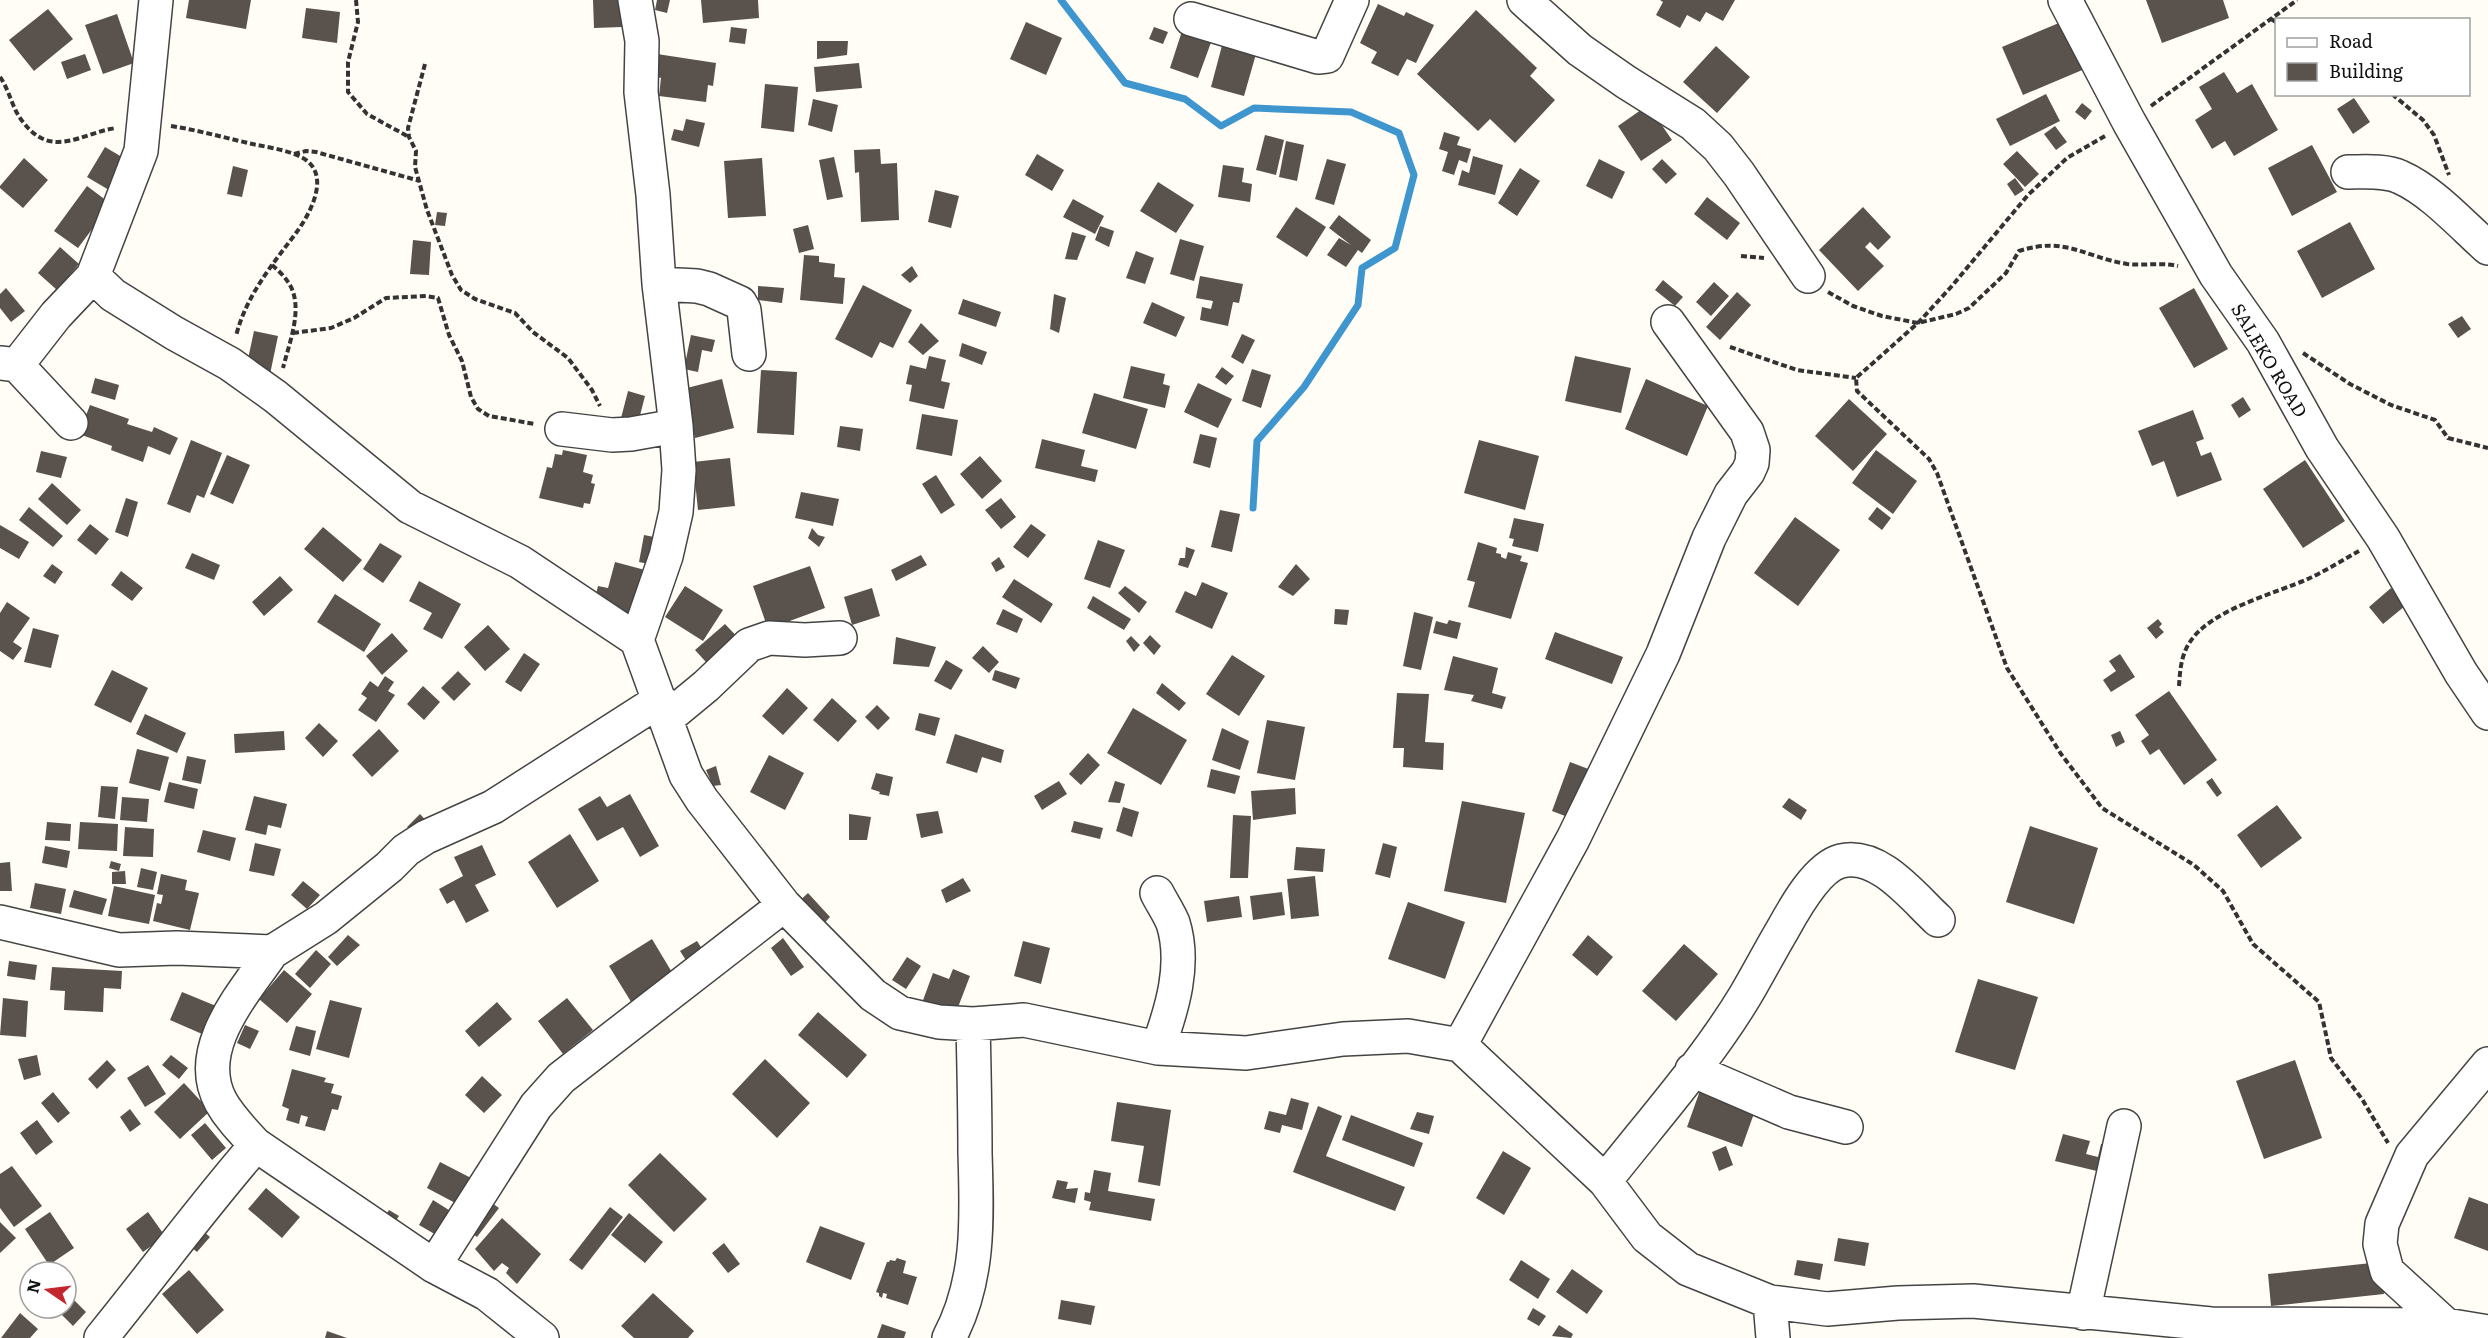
<svg xmlns="http://www.w3.org/2000/svg" width="2488" height="1338" font-family="Literata,serif">
<rect width="100%" height="100%" fill="#fffdf5"/>
<g fill="none" stroke-linecap="round" stroke-linejoin="round">
<path stroke="#3f96cf" stroke-width="7" d="M1061,0L1125,83L1185,99L1221,126L1254,108L1351,112L1399,133L1414,175L1395,248L1362,268L1358,305L1304,387L1257,441L1253,508"/>
</g>
<path fill="#5a524d" d="M189,0H251L246,29L186,18Z
M593,0H621L622,27L594,28Z
M657,0H670L667,13L655,10Z
M701,0H758L759,18L703,23Z
M1660,0H1735L1723,21L1706,12L1700,22L1687,15L1680,28L1656,15L1663,2Z
M2146,0H2223L2229,18L2162,43Z
M1378,4L1404,16L1406,12L1434,25L1416,63L1407,59L1398,76L1371,63L1377,52L1360,43Z
M306,8L340,12L337,43L302,38Z
M48,9L73,39L34,71L9,40Z
M1476,10L1537,68L1530,76L1555,100L1515,143L1490,119L1478,131L1417,74Z
M117,14L134,63L103,74L85,25Z
M2066,20L2087,68L2023,95L2002,47Z
M1026,22L1062,38L1046,75L1010,59Z
M731,27L747,29L745,44L729,42Z
M1154,27L1168,32L1163,44L1149,39Z
M1183,28L1213,37L1198,78L1170,68Z
M1224,38L1258,47L1244,96L1211,87Z
M817,41H848L847,55L817,59Z
M1716,46L1750,77L1717,113L1683,82Z
M85,54L91,70L67,79L61,62Z
M657,54L716,63L713,86L708,85L706,102L659,96L661,78L654,76Z
M859,63L862,88L816,92L814,67Z
M2224,72L2237,93L2252,84L2278,130L2234,156L2225,141L2212,149L2195,120L2212,109L2199,87Z
M765,84L798,87L794,132L761,128Z
M2046,94L2060,121L2010,146L1996,119Z
M2354,98L2370,122L2353,134L2337,109Z
M813,99L838,105L832,132L808,125Z
M2082,103L2092,111L2085,120L2075,112Z
M1648,105L1672,140L1641,161L1618,126Z
M686,119L705,123L699,147L671,140L674,129L683,131Z
M2055,126L2067,142L2056,150L2044,134Z
M1444,132L1460,137L1457,145L1471,149L1467,163L1459,160L1454,175L1442,171L1448,152L1439,149Z
M1265,135L1284,140L1276,175L1256,170Z
M1286,141L1304,145L1297,181L1279,177Z
M2312,145L2337,192L2292,216L2268,168Z
M105,147L127,160L109,190L87,177Z
M880,149L881,164L897,163L899,220L861,222L859,172L855,173L854,150Z
M2017,151L2039,174L2025,187L2003,164Z
M1037,154L1064,170L1052,191L1025,175Z
M1473,156L1503,165L1495,195L1458,185L1462,170L1469,173Z
M834,157L843,197L827,200L819,160Z
M24,158L48,180L23,208L0,188V186Z
M762,158L766,216L728,218L724,161Z
M1327,159L1346,164L1334,205L1315,199Z
M1599,159L1625,172L1612,199L1586,186Z
M1662,159L1677,174L1666,184L1652,169Z
M1223,165L1244,168L1242,182L1252,184L1250,202L1218,197Z
M233,166L248,170L242,197L227,194Z
M1520,168L1540,181L1517,216L1498,203Z
M2015,178L2024,190L2015,196L2007,184Z
M1158,182L1194,205L1176,233L1140,211Z
M87,186L111,204L78,248L54,231Z
M935,190L959,196L951,228L928,222Z
M1707,197L1740,223L1727,240L1694,214Z
M1073,199L1104,216L1095,234L1063,217Z
M1296,207L1326,227L1307,257L1276,237Z
M1863,207L1891,237L1878,250L1870,242L1865,247L1884,266L1858,291L1819,250Z
M437,212L447,213L445,226L435,225Z
M1339,215L1371,240L1362,253L1358,250L1346,267L1327,255L1339,238L1351,245L1329,228Z
M2350,222L2375,269L2322,298L2297,251Z
M808,225L814,249L799,253L793,229Z
M1100,226L1114,231L1109,247L1095,240Z
M1072,232L1086,236L1077,260L1065,259Z
M1180,239L1204,246L1194,281L1170,274Z
M413,240L431,242L429,275L410,274Z
M60,247L79,264L57,290L38,273Z
M1136,251L1154,258L1145,284L1126,278Z
M804,255L819,256V262L835,264L834,277L845,278L843,304L800,300Z
M912,266L918,276L910,283L901,275Z
M1200,276L1243,284L1239,303L1233,302L1228,326L1200,320L1202,307L1211,309L1213,301L1196,298Z
M1663,280L1683,297L1675,306L1655,290Z
M1714,282L1729,296L1711,316L1696,302Z
M863,285L912,310L893,348L880,342L872,358L835,339Z
M758,286L784,288L782,303L758,300Z
M6,288L25,311L11,322L0,308V294Z
M2194,288L2228,349L2194,368L2159,308Z
M1737,292L1751,305L1720,340L1706,327Z
M1054,294L1066,298L1059,333L1050,329Z
M963,299L1001,312L996,327L958,314Z
M1152,302L1185,317L1176,337L1143,323Z
M2462,316L2471,329L2458,338L2448,324Z
M921,323L939,341L923,355L908,342Z
M254,331L278,336L269,379L245,373Z
M1242,334L1255,340L1243,364L1231,357Z
M691,335L715,340L712,352L702,350L698,372L684,369Z
M962,343L987,352L982,365L959,356Z
M929,356L946,360L941,381L950,383L944,409L909,401L912,385L906,384L910,365L926,369Z
M1575,356L1631,368L1621,413L1565,401Z
M1131,366L1165,374L1163,384L1170,386L1165,408L1123,398Z
M1222,367L1234,376L1226,385L1215,377Z
M1252,369L1271,375L1261,408L1242,401Z
M761,370L797,372L794,435L757,433Z
M95,378L119,385L115,400L91,393Z
M722,379L734,428L695,438L683,389Z
M1646,379L1708,406L1687,456L1625,429Z
M1198,383L1232,399L1218,428L1184,412Z
M628,391L645,396L636,431L619,426Z
M1094,393L1148,409L1136,449L1082,433Z
M2243,397L2251,410L2239,418L2231,405Z
M1849,399L1887,434L1853,471L1815,436Z
M90,405L129,419L127,424L152,432L154,427L178,438L170,455L148,446L143,462L111,450L112,446L79,434Z
M2193,410L2204,439L2196,442L2201,456L2211,452L2222,480L2177,497L2164,461L2152,466L2138,431Z
M922,414L958,420L952,456L916,449Z
M840,426L863,429L860,451L837,447Z
M1200,434L1217,438L1210,468L1193,463Z
M1042,439L1085,450L1081,466L1098,470L1095,482L1035,468Z
M191,440L222,453L204,498L197,495L190,513L167,504Z
M1479,440L1539,456L1525,510L1464,493Z
M563,450L587,455L583,472L593,475L591,483L595,484L590,504L584,503L583,508L539,498L547,467L552,468L555,454L562,455Z
M1876,450L1917,481L1893,514L1852,483Z
M41,451L67,457L61,478L36,472Z
M227,455L250,465L233,504L210,494Z
M980,456L1002,481L982,499L960,474Z
M730,458L735,506L698,510L693,462Z
M2305,460L2345,521L2303,548L2263,489Z
M936,475L955,505L941,514L922,484Z
M52,483L81,510L67,525L38,499Z
M801,492L839,499L833,526L795,518Z
M126,498L138,502L128,537L115,532Z
M1001,498L1016,517L1001,529L985,510Z
M29,507L63,536L53,547L19,520Z
M1877,507L1891,518L1882,530L1868,519Z
M1220,510L1240,514L1232,552L1211,547Z
M1795,517L1840,550L1798,606L1754,573Z
M1514,518L1544,524L1538,552L1512,546L1514,539L1509,538Z
M90,524L109,539L96,555L77,540Z
M1031,524L1046,535L1028,558L1013,547Z
M0,525L29,542L19,559L0,548Z
M323,527L362,560L343,582L304,549Z
M812,528L818,535L825,537L819,547L808,538Z
M644,535L659,538L654,565L639,562Z
M1098,540L1125,550L1110,588L1084,579Z
M1478,542L1497,548L1496,553L1501,554V557L1506,559L1508,552L1522,556L1520,561L1528,563L1511,619L1468,607L1475,582L1467,580Z
M380,543L402,556L383,583L363,569Z
M1186,547L1195,550L1188,568L1178,565L1180,558H1185Z
M192,553L220,565L214,580L185,568Z
M921,555L927,565L896,581L891,570Z
M999,557L1005,567L996,572L991,563Z
M615,562L645,570L633,616L593,606L598,586L608,588Z
M52,564L63,572L55,584L43,576Z
M1296,564L1310,579L1293,596L1278,587Z
M810,566L825,608L768,629L753,586Z
M121,571L143,588L132,601L111,585Z
M280,576L293,590L264,616L252,602Z
M1014,579L1053,604L1041,623L1002,597Z
M419,581L461,604L442,639L423,629L432,613L409,601Z
M1202,582L1228,593L1212,629L1175,612L1185,591L1196,596Z
M685,586L723,610L703,641L665,617Z
M1125,586L1147,602L1139,613L1118,593Z
M872,588L880,616L852,625L844,597Z
M2391,588L2405,606L2383,624L2369,607Z
M335,594L381,624L364,652L317,622Z
M1093,596L1131,619L1124,630L1087,608Z
M7,602L30,618L13,642L22,648L13,660L0,651V613Z
M1003,609L1023,619L1017,633L996,624Z
M1335,609L1349,610L1347,625L1334,624Z
M1414,612L1433,617L1421,670L1403,666Z
M2158,619L2162,624L2159,627L2164,632L2156,639L2147,628Z
M1449,620L1461,623L1457,639L1433,633L1436,621L1447,624Z
M725,624L745,645L715,672L695,650Z
M488,625L510,649L485,671L464,647Z
M33,628L59,635L51,668L24,662Z
M1555,632L1623,657L1612,684L1545,659Z
M392,633L408,651L382,675L366,656Z
M1150,635L1161,646L1154,655L1143,643Z
M1131,636L1140,645L1134,652L1126,641Z
M896,637L936,647L929,667L893,664Z
M983,646L999,662L989,673L972,658Z
M524,653L540,664L521,692L505,682Z
M2120,654L2135,677L2111,692L2103,680L2116,671L2109,661Z
M1232,655L1265,676L1239,716L1206,694Z
M1453,656L1498,668L1492,693L1506,697L1502,709L1471,701L1474,695L1444,690Z
M946,660L963,670L951,690L934,681Z
M112,670L148,688L131,723L94,705Z
M995,670L1020,678L1016,689L992,680Z
M458,671L471,684L454,701L441,688Z
M385,676L394,682L388,691L395,695L376,722L358,710L367,698L361,694L370,681L378,687Z
M1162,683L1186,703L1179,711L1156,693Z
M423,686L440,702L424,720L407,704Z
M787,688L808,708L783,735L762,716Z
M2169,691L2217,760L2184,785L2159,749L2150,755L2141,741L2149,735L2135,715Z
M1397,693L1429,694L1425,742L1444,743L1443,770L1403,767L1404,748H1393Z
M832,698L857,721L838,742L813,720Z
M877,705L890,718L878,730L865,717Z
M1133,708L1187,740L1161,785L1107,753Z
M919,713L940,718L935,736L915,730Z
M145,714L186,733L177,753L136,734Z
M1267,720L1305,727L1295,780L1257,773Z
M319,723L338,741L323,757L305,738Z
M1222,728L1249,741L1240,770L1212,760Z
M379,729L399,751L372,777L352,755Z
M284,731L285,750L235,753L234,734Z
M2120,731L2125,742L2116,747L2111,735Z
M955,734L1004,750L1001,763L982,757L977,773L946,763Z
M137,749L169,757L160,791L129,783Z
M1088,753L1100,765L1081,785L1069,774Z
M769,755L804,773L785,810L750,792Z
M187,756L206,760L201,784L182,780Z
M1570,762L1591,770L1573,819L1552,811Z
M716,766L721,785L713,786L706,770Z
M1211,769L1240,776L1235,794L1207,787Z
M876,773L893,777L889,796L879,794L880,792L871,789Z
M2212,778L2222,793L2217,797L2206,782Z
M1059,781L1067,794L1042,810L1034,796Z
M1115,781L1125,784L1120,803L1108,802Z
M169,782L198,789L194,809L164,802Z
M101,786L118,787L115,819L98,817Z
M1295,788L1296,814L1253,820L1251,791Z
M630,794L659,846L640,857L623,827L597,841L578,809L600,796L607,807Z
M254,796L287,804L281,828L268,825L266,835L245,830Z
M122,797L149,799L147,822L120,820Z
M1789,798L1807,810L1801,820L1782,807Z
M1462,801L1525,813L1506,903L1444,891Z
M2277,805L2302,838L2261,868L2237,835Z
M1123,807L1139,812L1132,837L1116,831Z
M938,811L943,833L921,838L916,814Z
M420,814L429,824L416,837L407,827Z
M849,814L871,817L867,840H849Z
M1233,815L1251,816L1248,878H1230Z
M1074,821L1103,828L1100,839L1071,832Z
M47,822L71,824L70,841L45,840Z
M80,822L118,824L117,851L78,849Z
M2030,826L2098,848L2074,924L2006,902Z
M125,827L154,829L153,857L123,856Z
M203,830L236,838L230,861L197,852Z
M570,834L599,881L557,908L528,862Z
M255,843L281,849L274,876L249,871Z
M1383,843L1397,847L1390,878L1375,874Z
M482,845L496,875L475,885L489,911L466,923L454,900L447,904L439,889L463,876L454,857Z
M45,846L70,851L67,868L42,863Z
M1296,847L1325,849L1323,872L1294,870Z
M111,861L121,864L119,871L109,868Z
M10,862L12,891H0V863Z
M141,868L157,872L153,890L137,887Z
M125,871L126,884H112V872Z
M161,874L187,880L185,890L199,893L190,930L153,921L157,903L161,904L163,895L157,894Z
M1315,876L1319,916L1291,919L1287,879Z
M963,878L971,891L946,903L941,890Z
M303,881L320,895L307,909L291,895Z
M35,883L66,889L61,914L30,908Z
M114,886L155,895L149,924L108,916Z
M74,890L107,899L102,915L69,907Z
M1282,892L1285,915L1253,920L1250,896Z
M808,893L830,917L818,930L795,905Z
M1239,896L1242,917L1207,922L1204,901Z
M1408,902L1465,922L1445,979L1388,959Z
M348,935L360,945L337,966L328,957Z
M1588,935L1613,957L1597,976L1572,955Z
M783,938L804,967L791,976L771,948Z
M652,939L676,979L633,1005L609,966Z
M697,941L706,955L689,965L680,951Z
M1023,941L1050,948L1041,984L1014,976Z
M1684,944L1718,974L1676,1021L1642,991Z
M316,950L331,964L310,988L295,974Z
M907,957L921,966L906,989L892,980Z
M9,961L37,965L35,980L7,976Z
M52,967L122,971L121,989L104,988L103,1012L64,1010L65,991L50,990Z
M953,969L970,976L955,1015L922,1003L933,973L949,979Z
M284,970L312,994L287,1023L259,999Z
M1978,979L2038,997L2015,1070L1955,1052Z
M182,992L221,1008L209,1037L170,1020Z
M3,998L28,1001L26,1037L0,1035Z
M567,998L593,1030L563,1054L538,1021Z
M330,1000L362,1008L349,1058L316,1049Z
M497,1002L512,1019L479,1047L465,1031Z
M818,1012L867,1055L847,1078L798,1035Z
M245,1025L259,1031L250,1049L237,1043Z
M296,1026L316,1031L310,1056L289,1050Z
M37,1055L41,1075L24,1080L18,1059Z
M171,1055L188,1068L179,1079L162,1065Z
M765,1059L810,1103L777,1138L732,1094Z
M107,1060L116,1070L97,1089L88,1079Z
M2295,1060L2322,1138L2264,1159L2236,1081Z
M148,1065L166,1094L145,1107L127,1078Z
M292,1069L326,1078L324,1082L334,1084L331,1093L342,1096L338,1110L332,1109L325,1131L305,1126L308,1117L301,1115L299,1124L286,1120L289,1109L282,1106Z
M482,1076L502,1095L484,1113L465,1095Z
M184,1083L210,1111L180,1139L154,1112Z
M1702,1085L1757,1105L1742,1147L1687,1127Z
M53,1092L70,1113L58,1123L41,1103Z
M1291,1098L1309,1103L1302,1130L1282,1125L1280,1133L1264,1129L1269,1111L1286,1115Z
M1117,1102L1171,1110L1160,1186L1138,1182L1144,1146L1111,1141Z
M1318,1106L1342,1116L1326,1156L1405,1187L1395,1211L1293,1172Z
M130,1109L141,1124L130,1132L120,1117Z
M1417,1112L1434,1116L1429,1134L1410,1129Z
M1351,1115L1423,1143L1414,1167L1342,1140Z
M37,1120L53,1142L36,1155L20,1133Z
M205,1123L226,1148L212,1160L191,1135Z
M2063,1134L2090,1141L2086,1154L2098,1157L2101,1144L2115,1147L2101,1172L2055,1161Z
M1726,1146L1733,1165L1719,1171L1712,1152Z
M1503,1151L1531,1168L1504,1215L1476,1198Z
M660,1153L707,1199L674,1232L628,1185Z
M440,1162L473,1179L459,1205L427,1188Z
M12,1166L42,1206L14,1227L0,1208V1174Z
M1094,1170L1111,1173L1108,1191L1155,1199L1151,1221L1089,1210L1091,1202L1084,1200L1085,1192L1090,1193Z
M1057,1180L1068,1182L1066,1189L1078,1188L1075,1203L1052,1198Z
M266,1188L300,1217L282,1238L248,1209Z
M2469,1197L2488,1204V1251L2454,1238Z
M485,1198L499,1208L477,1237L464,1227Z
M433,1200L452,1212L438,1236L419,1225Z
M610,1207L623,1217L582,1270L569,1260Z
M389,1210L399,1216L392,1226L382,1220Z
M50,1212L74,1248L49,1265L25,1229Z
M148,1212L165,1236L143,1252L126,1229Z
M629,1213L663,1242L645,1263L611,1235Z
M502,1218L541,1254L517,1284L506,1273L509,1268L502,1263L494,1271L475,1249Z
M0,1222L16,1238L0,1253Z
M197,1226L210,1237L197,1252L184,1241Z
M820,1226L865,1243L851,1280L806,1262Z
M1838,1238L1869,1243L1865,1266L1834,1261Z
M724,1243L740,1264L728,1273L712,1253Z
M897,1258L906,1261L903,1273L917,1277L908,1305L886,1298L887,1294L883,1293L882,1298L879,1296V1293L876,1292L887,1262H889L890,1260L895,1261Z
M1521,1260L1550,1279L1538,1299L1509,1280Z
M1797,1260L1823,1264L1820,1280L1794,1275Z
M2381,1262L2384,1294L2271,1306L2268,1274Z
M1572,1269L1603,1291L1587,1314L1556,1292Z
M189,1270L224,1310L197,1334L162,1294Z
M66,1292L86,1312L73,1326L55,1308H66Z
M653,1293L694,1331L688,1338H634L621,1326Z
M1061,1300L1095,1306L1091,1325L1058,1319Z
M1533,1308L1546,1316L1539,1326L1527,1319Z
M20,1313L38,1329L30,1338H1Z
M882,1324L906,1332L904,1338H877Z
M1559,1325L1573,1334L1571,1338L1552,1336Z
M327,1331L347,1338H325Z"/>
<g fill="none" stroke-linecap="round" stroke-linejoin="round">
<defs>
<path id="minor" d="M156,0L141,151L93,276L113,295L174,333L230,364L276,397L410,507L520,562L637,640L686,775L702,800L784,905L873,995L900,1013L939,1022L973,1024L1024,1020L1158,1048L1246,1053L1343,1039L1408,1036L1460,1045L1605,1181L1647,1237L1688,1269L1770,1302L1827,1309L1898,1303L1973,1301L2211,1324L2446,1325L2488,1332
M635,0L642,41L641,92L653,195L659,284L676,426L679,470L676,512L666,556L637,640
M1524,0L1580,50L1626,82L1693,124L1718,147L1739,174L1808,276
M2065,0L2129,122L2216,275L2263,342L2322,448L2383,538L2461,673L2488,713
M1191,19L1318,57L1327,56L1352,0
M2348,172C2364,172 2385,170 2400,177C2432,191 2462,225 2488,248
M659,284L697,286L709,289L740,303L744,310L749,354
M0,363L17,365L56,315L93,276
M17,365L71,423
M562,429L612,435L631,434L676,426
M666,719L706,686L749,645L769,638L805,640L840,638
M1157,893C1162,903 1169,913 1173,923C1186,964 1172,1009 1158,1048
M0,922L119,950L177,948L272,952L326,918L389,867L406,850L426,837L493,807L660,700
M272,952C244,993 192,1049 221,1102C230,1118 243,1131 256,1145L434,1266
M1460,1045L1573,839L1663,654L1709,538L1731,494L1748,472L1752,463L1753,450L1747,432L1668,322
M1692,1070L1789,1112L1846,1127
M1605,1181C1652,1121 1705,1062 1745,996C1758,974 1770,951 1783,929C1794,909 1817,867 1841,861C1879,852 1913,897 1938,920
M1770,1302L1773,1338
M2083,1313L2124,1126
M2446,1325L2387,1271L2380,1244L2382,1224L2412,1155L2488,1064
M101,1338C153,1274 202,1207 256,1145
M542,1338L487,1294L434,1266L536,1106L561,1078L784,905
M949,1338C980,1280 977,1217 975,1153C975,1110 974,1067 973,1024"/>
</defs>
<use href="#minor" stroke="#444" stroke-width="36"/>
<path stroke="#333" stroke-width="4" stroke-dasharray="6 3" stroke-linecap="butt" d="M356,0L358,22L348,62V92L367,114L409,137
M2271,19L2276,22
M425,64L408,128L409,137L416,151L415,167L427,210L452,275L461,290L475,299L515,313L533,332L568,358L592,390L600,406
M0,77C10,91 12,109 23,122C52,160 81,133 116,128
M2392,94L2423,120L2434,135L2449,175
M2151,106L2297,0
M171,126C197,130 222,137 248,143C265,147 285,149 301,157C333,173 310,214 296,233C272,265 246,296 236,336
M2105,136L2067,158L2028,195L1951,287L1918,323L1856,378L1857,391L1929,459L1937,473L2007,668L2061,754L2102,808L2194,865L2223,891L2253,944L2319,1002L2331,1058L2362,1099L2388,1143
M294,154L306,151L316,152L420,181
M1741,256L1764,258
M272,265C278,270 284,276 288,282C305,306 289,343 283,368
M1828,292L1853,306L1882,316L1918,323L1956,314L1969,308L2006,273L2019,251C2066,236 2084,257 2127,264C2144,266 2161,262 2178,266
M293,333L331,328L354,318L386,298L426,296L438,298L449,335L462,361L471,397L478,409L489,416L535,424
M1730,347L1797,370L1856,378
M2303,353L2350,384L2391,405L2435,420L2448,438L2488,448
M2179,686C2180,671 2181,655 2190,642C2211,609 2275,594 2310,578C2327,570 2343,560 2359,551"/>
<use href="#minor" stroke="#fff" stroke-width="33"/>
</g>
<g text-anchor="middle" dominant-baseline="central" stroke-width="6" stroke-linejoin="round" paint-order="stroke">
<g font-size="18" fill="#111" stroke="#fff">
<text transform="translate(2270 360) rotate(59)">SALEKO ROAD</text>
</g>
</g>
<rect x="2275" y="18" width="195" height="78" fill="#ffffff" stroke="#a0a0a0" stroke-width="1.5"/>
<rect x="2287" y="38" width="30" height="9" fill="#ffffff" stroke="#a0a0a0" stroke-width="1.5"/>
<text x="2329" y="48" font-size="18" fill="#111111">Road</text>
<rect x="2287" y="63" width="30" height="18" fill="#5a524d" stroke="#a0a0a0" stroke-width="1.5"/>
<text x="2329" y="78" font-size="18" fill="#111111">Building</text>
<g transform="translate(48 1290) rotate(284)"><circle r="28" fill="#ffffff" stroke="#a0a0a0" stroke-width="1.5"/>
<path d="M0-4.5L10 22L0 15L-10 22Z" fill="#c4262e"/>
<text y="-9" font-size="16" font-weight="bold" text-anchor="middle" fill="#111111">N</text>
</g>
</svg>
